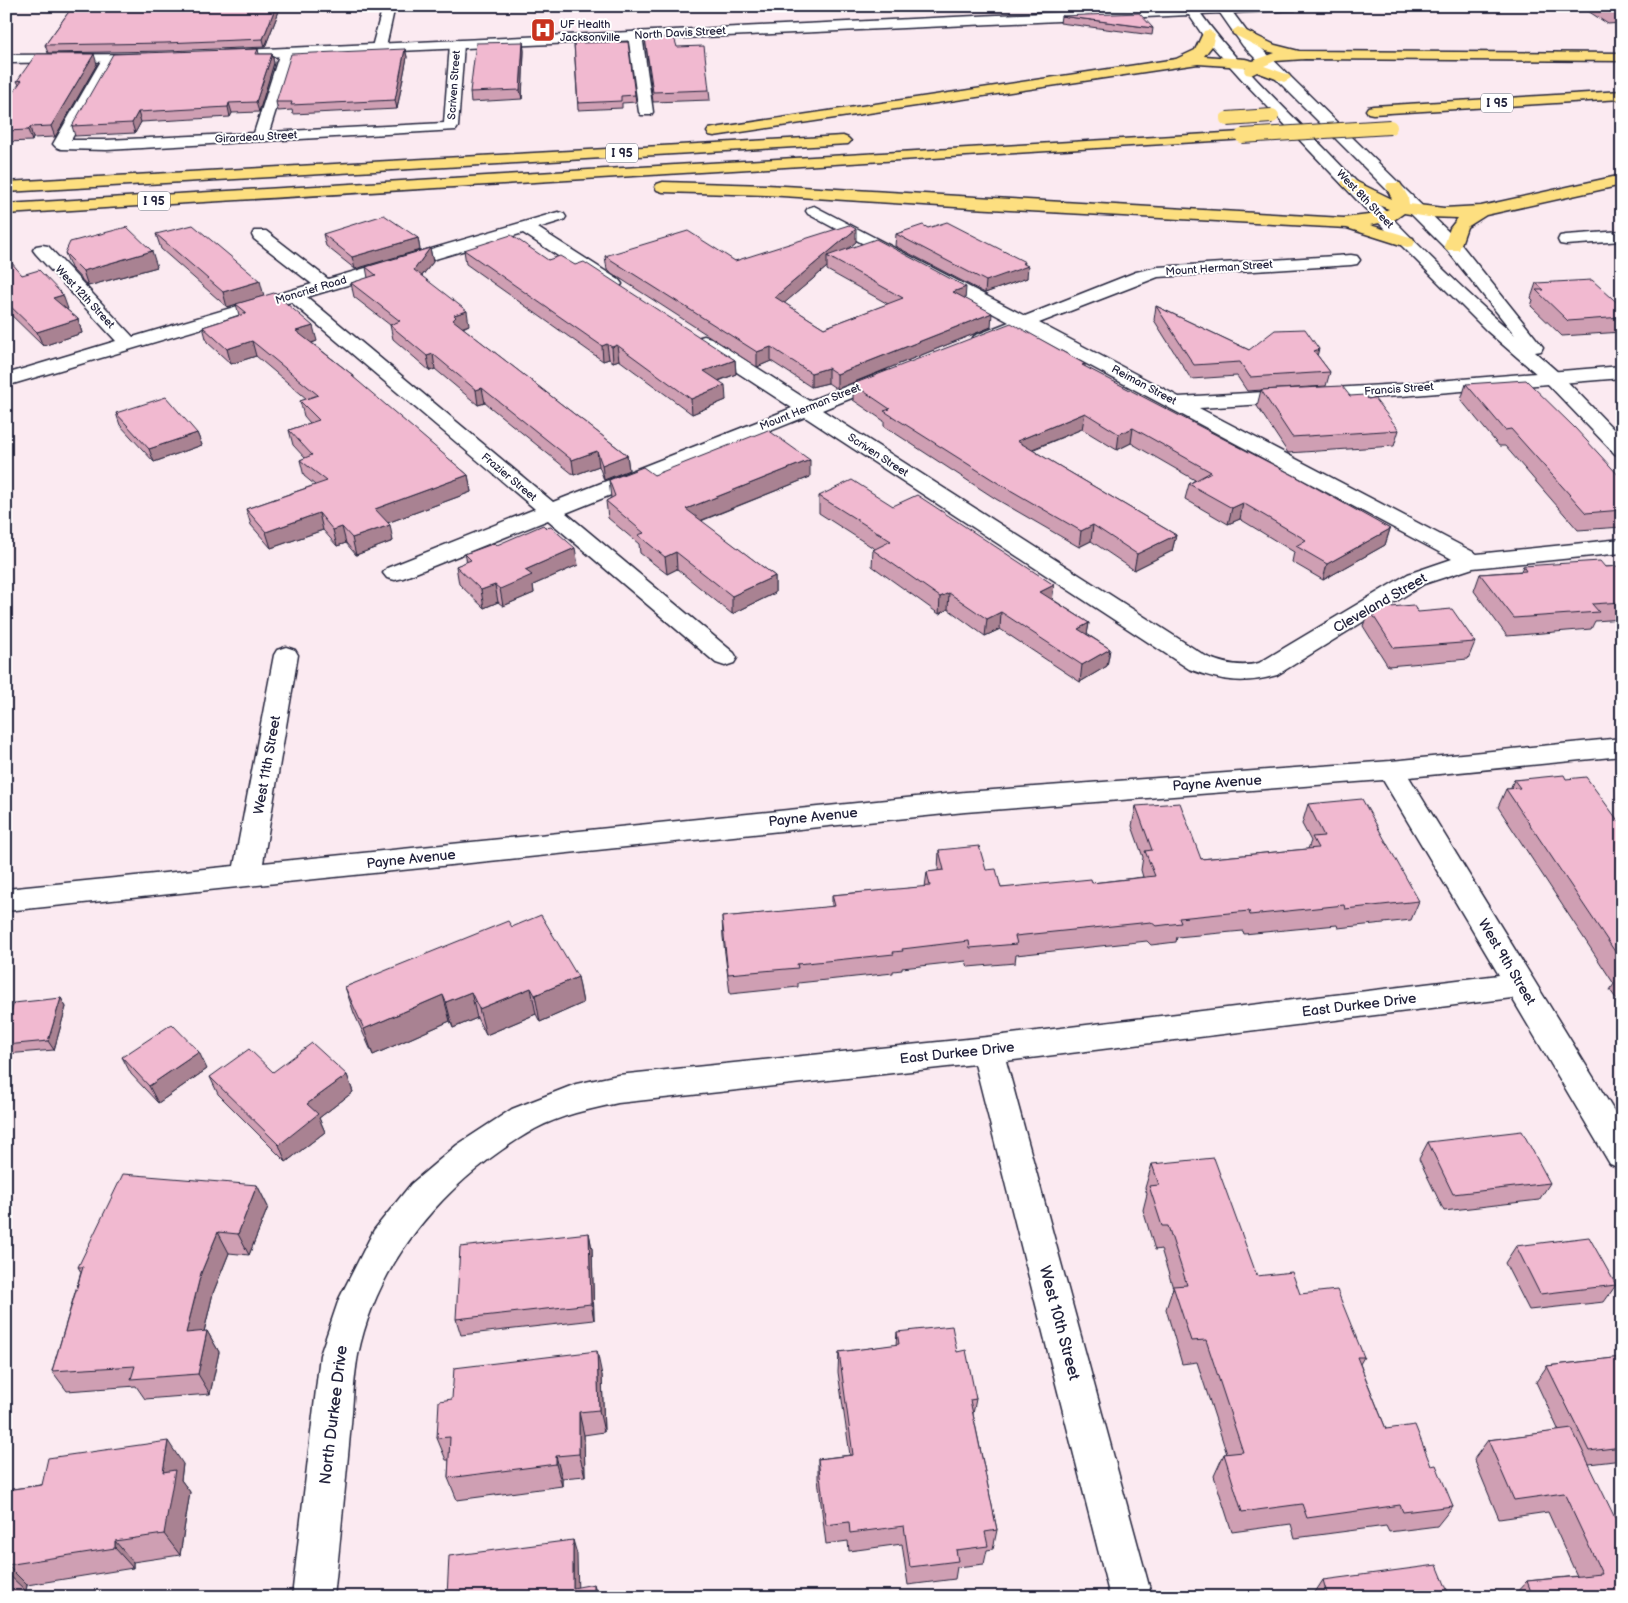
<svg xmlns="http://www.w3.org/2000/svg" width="1628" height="1603" font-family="'Balsamiq Sans',sans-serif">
<rect width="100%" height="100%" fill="#fbeaf1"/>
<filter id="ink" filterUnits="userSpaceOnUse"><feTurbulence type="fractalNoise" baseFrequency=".02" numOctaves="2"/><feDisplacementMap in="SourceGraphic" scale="10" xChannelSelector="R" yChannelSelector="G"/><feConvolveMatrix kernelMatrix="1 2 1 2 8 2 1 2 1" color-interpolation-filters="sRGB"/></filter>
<g filter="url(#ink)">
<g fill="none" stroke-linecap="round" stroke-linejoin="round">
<defs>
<path id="street" d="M383,6H395L386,47L379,51L372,47Z
M635,31L642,35L653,112L651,115H641L639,112L628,35Z
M457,40L464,44L458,127L456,130L107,150L61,149L56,147L53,144L102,59L109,55L116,59L71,140H107L254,133L280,52L287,48L294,52L269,132L444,123L450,44Z
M814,206L1025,316L1136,272L1158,267L1351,255L1357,256L1360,260L1357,264L1351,265L1158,277L1039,323L1179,397L1401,384L1622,366V378L1401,396L1199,408L1477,554L1622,539V553L1473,568L1424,584L1277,675C1243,685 1221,681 1189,669L805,417L566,513L734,653L737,658L734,663L725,666L716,663L548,520L403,578L395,580L387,578L383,573L387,568L535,509L291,302L6,386V374L116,341L36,254L33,250L36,246L42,245L48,246L133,337L312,284L254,239L252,235L254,231H266L328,279L558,212L564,214L566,217L564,220L538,228L619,280L622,284L619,288L613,289L607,288L523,233L307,297L553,502L792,408L697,346L695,342L697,338L704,336L711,338L809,401L880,373L887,371L894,373L897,377L894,381L822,410L1207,657C1224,664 1241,668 1259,663L1408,574L1452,559L1023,330C1009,335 990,348 974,344L972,340L974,336L1009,322L808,214L806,211L808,208Z
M1622,231V241L1566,245L1560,244L1558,240L1560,236L1566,235Z
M286,647L295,650L298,655L263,863L965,792L1391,761L1622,738V756L1409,777L1622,1124V1169L1610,1164L1512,998L1006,1061L1152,1597H1110L975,1064L618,1103C590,1109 561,1115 535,1129C450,1177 378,1257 358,1355C353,1381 353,1408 350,1434C345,1488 340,1543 334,1597H292L320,1355L339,1299L374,1230L411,1184L457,1145L512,1109L576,1084L618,1075L987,1037L1499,975L1383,780L965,812L6,911V889L234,866L274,655L277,650Z"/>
<path id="secondary" d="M1192,6H1301L1295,10L1233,13L1253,40L1459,242L1543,347L1541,351L1535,352L1560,374L1622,438V456L1615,454L1546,382L1487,331L1377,221L1247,85L1204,37L1189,15L223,59L216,55L223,51ZM1201,14L1220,13L1243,46L1447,250L1515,335C1449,279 1388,214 1327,151C1284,107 1237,64 1201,14Z
M147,54L154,58L152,61L6,63V55Z"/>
<path id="highway" d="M1238,27L1275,45L1299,51L1622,53V61L1305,59L1275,61L1264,66L1289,75L1291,78L1284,82L1257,72L1251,75L1246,74L1244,71L1246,68L1243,67L1198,64L714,136L709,135L707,132L709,129L714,128L1176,59L1195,50L1204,31L1209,30L1215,34L1212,46L1204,56L1245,59L1253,61L1275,53L1266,51L1233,34L1232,31Z
M1622,91V99L1373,114L1368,113L1366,110L1368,107L1373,106Z
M1242,132L1247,133L1249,136L1247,139L6,214V204Z
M843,136L848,138L851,141L848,144L6,192V182Z
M1622,175V185L1486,215L1467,227L1459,250H1447L1444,246L1450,228L1458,218L1428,217L1404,213L1394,220L1370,225L1413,238L1415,242L1413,246L1407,247L1347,228L971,208L767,195L663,192L657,190L655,187L657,184L663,182L767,185L1344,218L1377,214L1389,209C1375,204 1351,196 1341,183L1343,180L1349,178L1392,199L1386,186L1388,183H1400L1408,197L1409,204L1444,208L1481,206Z"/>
</defs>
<use href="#street" stroke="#22223b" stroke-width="3"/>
<use href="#secondary" stroke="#22223b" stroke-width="3"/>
<use href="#highway" stroke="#22223b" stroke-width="3"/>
<use href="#street" fill="#fff" fill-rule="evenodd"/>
<use href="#secondary" fill="#fff" fill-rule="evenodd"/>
<use href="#highway" fill="#fddf80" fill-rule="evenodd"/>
<defs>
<path id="highway-bridge" d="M1227,119L1272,116
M1242,136L1390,127"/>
</defs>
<use href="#highway-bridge" stroke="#22223b" stroke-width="16" stroke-linecap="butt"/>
<use href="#highway-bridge" stroke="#fddf80" stroke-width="14"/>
</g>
<path fill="#cf9fb3" stroke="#22223b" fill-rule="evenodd" d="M73,6H281L265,47L167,51L48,53L45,45Z
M1046,6H1127V7L1050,11Z
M1580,6H1622V23L1608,24Z
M1061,16L1153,28L1152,35L1060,23Z
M645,38L677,47L709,90L710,100L653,102Z
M523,42L524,51L522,99L471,102L470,92Z
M574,43L635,95L636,102L622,103V108L578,110Z
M258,49L259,54H272L274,63L259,112L232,113L230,117L141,122L135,133L75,136L72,126Z
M405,49L407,57L397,109L293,114L292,110L278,111L276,102Z
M97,64L55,137L33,138L32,141L6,142V102L19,85L17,81Z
M928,228L1024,264L1027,278L985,293L895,246L896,234Z
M156,234L264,296L317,341L312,343L354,376V379L468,475L471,492L387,523L393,541L356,555L346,543L337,546L323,530L271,548L251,525L246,509L315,485L304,476L300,460L305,458L293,445L289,430L310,423L304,416L300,401L307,399L256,356L231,364L207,342L203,327L239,315L236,304L227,307L161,249Z
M323,234L418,238L420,250L355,269L326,246Z
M856,242L847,249L965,298L991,327L837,389L828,383L811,387L771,361L757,367L607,270L605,256L735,261ZM827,267V270L888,304L824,328L784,303Z
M430,248L433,262L422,276L469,325L463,328L627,455L629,470L604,480L599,466L574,475L485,403L478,405L435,369L430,371L393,339L390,325L354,297L351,283L368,278L366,267Z
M464,250L548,260L575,265L735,360L736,374L719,381L726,400L692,414L619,360L613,362L609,359L603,361L466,264Z
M65,253L157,267L88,286L71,268Z
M6,263L68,309H66L78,319L82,333L43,346L6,310Z
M1536,283L1622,307V332L1562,336L1531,306L1533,300L1531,298Z
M1156,306L1249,350L1317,355L1330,372L1326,386L1247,391L1237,376L1191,379L1154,320Z
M1085,364V367L1390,529L1385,545L1323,580L1292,562L1294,552L1240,519L1228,524L1185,499L1189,484L1195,480L1131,443L1117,450L1082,429L1032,450L1176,535L1172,551L1134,570L1091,541L1079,547L996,499L884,426V421L853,400V384Z
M1466,384L1622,479V527L1578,530L1505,446H1499L1461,400Z
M1261,390L1350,396L1399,430L1394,446L1288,453L1257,406Z
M116,413L197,433L202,445L154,462L120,425Z
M654,475L810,477L701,521L775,576V593L732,614L677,569L667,574L640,553L639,544L608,518L606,501L611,498L609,480Z
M819,496L893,506L1054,585L1052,599L1089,623L1087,634L1110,649L1107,666L1080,682L1000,629L985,636L948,609L939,614L872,566L873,550L875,549L819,513Z
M497,545L578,565L533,585L534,593L503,606L498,602L484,608L459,584L456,566L467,562L465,554Z
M1523,566L1605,567L1622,566V619L1595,621L1591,629L1507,636L1474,591L1480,574L1521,571Z
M1369,609L1418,612L1475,642L1468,659L1388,666L1363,626Z
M1566,779L1622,826V1007L1610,990L1614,984L1498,807L1506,789H1510L1514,780Z
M1308,804L1419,901L1411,920L1338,928L1337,925L1244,934L1243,931L1177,937L1176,942L1151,945L1147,941L1016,955L1015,963L968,967L966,961L902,968V970L893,971V973L798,983V987L730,994L723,937L722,917L832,907V895L925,887L927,872L938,871L939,850L986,870L1001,888L1092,883L1143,877L1141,870L1143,857L1132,826L1136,806L1201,859L1308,849L1311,841L1302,824Z
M512,927L578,977L583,1003L540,1022L536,1014L486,1035L477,1018L453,1028L450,1021L373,1055L354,1013L345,987Z
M61,998L66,1007L54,1050L6,1054V1027Z
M122,1057L207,1069L158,1103L131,1074Z
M273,1072L347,1075L353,1092L319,1118L325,1132L286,1162L218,1094L210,1077Z
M1428,1142L1550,1183L1539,1200L1444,1211L1419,1159Z
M1152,1164L1257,1276L1300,1294L1364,1357L1360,1364L1386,1429L1431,1466L1453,1506L1437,1526L1389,1532L1386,1526L1295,1538L1291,1524L1232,1532L1214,1476L1224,1454H1227L1197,1362L1182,1364L1166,1309L1173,1288L1161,1249L1155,1250L1143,1210L1147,1194L1145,1188Z
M257,1185L268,1207L249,1255L229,1253L213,1293L204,1332L207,1331L219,1352L210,1394L145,1399L136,1386L67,1391L52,1371L81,1272L78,1267Z
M589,1233L592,1249L594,1320L461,1335L456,1319Z
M1516,1246L1616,1285L1604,1302L1529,1310L1505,1263Z
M897,1332L957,1352L976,1399L973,1414L997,1530L993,1549L987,1550L984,1564L957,1567L955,1579L908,1585L902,1544L849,1551L848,1541L826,1544L818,1479V1459L850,1455L838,1372L839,1352L896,1345Z
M1622,1357V1460L1589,1464L1622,1597H1512L1527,1581L1577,1576L1548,1512L1499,1519L1474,1459L1488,1440L1559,1431L1536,1382L1547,1366Z
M602,1375L604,1432L584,1435L585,1476L562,1478V1486L457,1500L448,1478L449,1460H446L437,1438L452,1399Z
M183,1464L181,1480L190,1492L180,1555L133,1562V1568L27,1585L26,1591L6,1594V1490Z
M1323,1580L1450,1597H1312Z"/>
<path fill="#a98292" stroke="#22223b" d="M276,6H281L265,47L263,39Z
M523,42L524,51L522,99L520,90Z
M405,49L407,57L397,109L395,100Z
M94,54L97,64L55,137L51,126Z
M272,54L274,63L259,112L256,102Z
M229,103L232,113L230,117L228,107Z
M138,112L141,122L135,133L132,123Z
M30,127L33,138L32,141L28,130Z
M856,229V242L834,260L827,256V267L775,311V297Z
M418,238L420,250L355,269L352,257Z
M430,248L433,262L416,283L414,270Z
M152,251L157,267L88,286L83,271Z
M1025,262L1024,267L1028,266L1027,278L985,293L986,281Z
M260,281L264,296L227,307L223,292Z
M966,287L965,301L953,292Z
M63,295L68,309L58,311L53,298Z
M467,311L469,325L458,329L453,320L454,315Z
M992,313L991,327L837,389V374Z
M78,319L82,333L43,346L37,332Z
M313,326L317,341L300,347L296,331Z
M252,341L256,356L231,364L227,349Z
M607,344L609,359L603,361L602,346Z
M617,345L619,360L613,362L612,347Z
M771,347V361L757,367V352Z
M1319,349L1315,363L1314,351Z
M433,354L435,369L430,371L427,356Z
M735,360L736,374L704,386V371Z
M828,368V383L811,387V373Z
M725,385L726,400L692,414L691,399Z
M482,388L485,403L478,405L476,390Z
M1085,413L1082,429L1015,456L1017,441Z
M1133,428L1131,443L1117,450L1119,434Z
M197,433L202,445L154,462L149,449Z
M597,451L599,466L574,475L572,460Z
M627,455L629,470L604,480L602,465Z
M810,460V477L687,526L686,509Z
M468,475L471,492L379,526L375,509Z
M1243,503L1240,519L1228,524L1232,508Z
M319,513L323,530L271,548L266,532Z
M390,525L393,541L356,555L352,538Z
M1093,525L1091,541L1079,547L1081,531Z
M342,527L346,543L337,546L333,530Z
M1390,529L1385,545L1323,580L1327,564Z
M1176,535L1172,551L1134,570L1137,554Z
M575,548L578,565L533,585L534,593L503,606L500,589L525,570Z
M676,552L677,569L667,574L665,557Z
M775,576V593L732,614V596Z
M495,585L498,602L484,608L481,590Z
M1054,585L1052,602L1040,592Z
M949,593L948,609L939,614L940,597Z
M1001,612L1000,629L985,636L987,619Z
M1089,623L1086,640L1078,629Z
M1110,649L1107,666L1080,682L1082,665Z
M578,977L583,1003L540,1022L535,995Z
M531,988L536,1014L486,1035L479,1009Z
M471,992L477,1018L453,1028L446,1002Z
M443,995L450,1021L373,1055L364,1029Z
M61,998L66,1007L54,1050L48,1041Z
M199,1052L207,1069L158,1103L149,1086Z
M347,1075L353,1092L319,1118L325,1132L286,1162L279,1145L307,1104Z
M257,1185L268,1207L249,1255L238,1234Z
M218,1232L229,1253L213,1293L199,1353L186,1333L201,1273Z
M589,1233L592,1249L594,1320L591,1304Z
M207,1331L219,1352L210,1394L198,1374Z
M597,1351L602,1375L604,1432L599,1410Z
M579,1412L584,1435L585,1476L579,1454Z
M168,1441L183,1464L181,1480L190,1492L180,1555L164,1534L163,1472Z
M556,1456L562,1478V1486L556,1464Z
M573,1540L577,1554L578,1597L573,1588Z
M115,1541L133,1562V1568L115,1548Z
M7,1565L27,1585L26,1591L6,1572Z
M594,1584L598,1597H594Z"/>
<path fill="#f1b9d0" stroke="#22223b" d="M73,6H276L263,39L165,43L45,45Z
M1139,13L1153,28L1061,16Z
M674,37L677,47L704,46L709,90L653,92L645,38Z
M523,42L520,90L470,92L476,43Z
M628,42L635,95L621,96V101L578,103L574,43Z
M258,49L256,54H272L256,102L229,103L228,107L138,112L132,123L72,126L113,54Z
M405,49L395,100L291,105L292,102H276L291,54Z
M36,54H94L51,126L30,127L28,130L6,131V102L22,80L17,81Z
M384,215L418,238L352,257L323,234Z
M947,222L1025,262L1022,263L1028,266L986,281L896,234L923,225L928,228Z
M193,225L260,281L223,292L156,234Z
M849,225L856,229L775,297L824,328L903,298L827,256L876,239L966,287L953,292L992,313L837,374L828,368L811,373L771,347L757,352L605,256L688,231L735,261Z
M127,227L152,251L83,271L65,253L70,242Z
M511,235L548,260L560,256L575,265L584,262L735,360L704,371L725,385L691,399L617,345L612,347L607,344L602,346L464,250Z
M430,248L414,270L467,311L454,315L456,317L453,320L627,455L602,465L597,451L572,460L482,388L476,390L433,354L427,356L390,325L400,321L351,283L376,275L366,267Z
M11,262L22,275L39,270L63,295L53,298L78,319L37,332L6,302V263Z
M1592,280L1622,307V317L1568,321L1536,290H1544L1536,283Z
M274,293L313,326L296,331L354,376H352L468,475L375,509L390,525L352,538L342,527L333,530L319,513L266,532L246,509L327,481L300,460L312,455L289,430L319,420L300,401L318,395L252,341L227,349L203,327L247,313L236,304Z
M1156,306L1249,350L1275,330L1305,329L1319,349L1314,351L1330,372L1250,377L1240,362L1194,365Z
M1011,323L1085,364L1082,365L1293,475L1390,529L1327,564L1296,546L1306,540L1243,503L1232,508L1189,484L1211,472L1133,428L1119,434L1085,413L1017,441L1176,535L1137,554L1093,525L1081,531L998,483L884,411L890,409L853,384Z
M1526,380L1575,428L1622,479V510L1586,513L1511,429L1505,430L1466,384Z
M1342,386L1350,396L1365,395L1368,399L1374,398L1399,430L1292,437L1261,390Z
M166,397L197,433L149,449L116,413Z
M768,430L810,460L686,509L775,576L732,596L676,552L665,557L638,535L644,533L606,501L615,496L609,480L643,467L654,475Z
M852,480L893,506L917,495L1054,585L1040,592L1089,623L1078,629L1110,649L1082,665L1001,612L987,619L949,593L940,597L873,550L891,541L819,496Z
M543,525L546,528L551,527L575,548L525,570L532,575L500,589L495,585L481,590L456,566L471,560L465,554L495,543L497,545Z
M1600,561L1605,567L1622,566V602L1592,604L1599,612L1514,618L1480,574L1526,571L1523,566Z
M1413,605L1418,612L1452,609L1475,642L1394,648L1369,609Z
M1564,775L1566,779L1586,777L1622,826V962L1506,789L1520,788L1514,780Z
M1362,799L1419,901L1345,909L1344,905L1250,915L1249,911L1179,918L1181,923L1156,926L1151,922L1015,936L1017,944L970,948L969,941L902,949L903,951L893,952L894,954L797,964L798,968L728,974L722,917L835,906L832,895L930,886L927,872L944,870L939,850L979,846L986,870L996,869L1001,888L1091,879L1092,883L1155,876L1145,851L1152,850L1136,806L1180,803L1201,859L1318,848L1312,837L1324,836L1308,804Z
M541,915L578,977L535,995L531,988L479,1009L471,992L446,1002L443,995L364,1029L345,987L508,921L512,927Z
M61,998L48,1041L6,1045V1027L14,1003Z
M172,1024L199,1052L149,1086L122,1057Z
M312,1043L347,1075L307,1104L318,1114L279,1145L210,1077L249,1049L273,1072Z
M1522,1131L1550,1183L1453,1194L1428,1142Z
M1214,1158L1257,1276L1292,1272L1300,1294L1337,1290L1364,1357H1357L1386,1429L1415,1425L1431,1466L1436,1465L1453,1506L1403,1512L1400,1505L1307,1518L1302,1504L1242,1512L1224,1454L1243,1452L1206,1340L1191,1341L1173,1286L1187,1285L1168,1226H1162L1149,1186L1159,1185L1152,1164Z
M123,1174L257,1185L238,1234L218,1232L201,1273L186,1333L207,1331L198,1374L131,1379L135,1366L52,1371L83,1267H78Z
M589,1233L591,1304L456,1319L460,1247Z
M1589,1237L1616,1285L1540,1294L1516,1246Z
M952,1326L957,1352L966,1350L976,1399L970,1400L997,1530L985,1532L988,1546L956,1550L958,1561L910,1567L904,1526L850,1533L849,1522L826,1525L818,1459L853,1455L839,1352L899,1344L897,1332Z
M597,1351L599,1410L579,1412V1454L556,1456V1464L448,1478L450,1437L437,1438L439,1401L452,1399L454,1368Z
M1622,1357V1447L1589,1451L1547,1366Z
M1572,1429L1615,1518L1622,1517V1597H1533L1527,1581L1602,1574L1564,1493L1514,1500L1488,1440Z
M168,1441L163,1472L175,1470L164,1534L115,1541V1548L7,1565L6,1566V1490L42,1485L48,1458Z
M573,1540V1588L594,1584V1597H447L449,1556Z
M1437,1565L1450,1597H1328L1323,1580Z"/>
</g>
<defs>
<symbol id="hospital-square" viewBox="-11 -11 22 22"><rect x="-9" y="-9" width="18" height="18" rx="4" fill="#c8321e" stroke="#fff"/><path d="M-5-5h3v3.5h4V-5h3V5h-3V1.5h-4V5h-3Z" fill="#fff"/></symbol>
</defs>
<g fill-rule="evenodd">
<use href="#hospital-square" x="529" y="16" width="28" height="28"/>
</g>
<g text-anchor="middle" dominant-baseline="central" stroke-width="4" stroke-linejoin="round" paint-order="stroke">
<g font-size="11" fill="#22223b" stroke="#fff" text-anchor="start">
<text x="560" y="24">UF Health<tspan x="560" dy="13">Jacksonville</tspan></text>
</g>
<g font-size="11" fill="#22223b" stroke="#fff">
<text transform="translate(680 33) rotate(-3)">North Davis Street</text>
<text transform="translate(454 85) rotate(-86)">Scriven Street</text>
<text transform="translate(256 137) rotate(-3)">Girardeau Street</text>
<text transform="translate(1365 199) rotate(46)">West 8th Street</text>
<text transform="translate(1219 268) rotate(-4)">Mount Herman Street</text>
<text transform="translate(311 290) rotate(-17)">Moncrief Road</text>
<text transform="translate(85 297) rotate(47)">West 12th Street</text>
<text transform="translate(1144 385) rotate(28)">Reiman Street</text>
<text transform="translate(1399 389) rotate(-4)">Francis Street</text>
<text transform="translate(810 407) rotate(-22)">Mount Herman Street</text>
<text transform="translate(878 455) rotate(33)">Scriven Street</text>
<text transform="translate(509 477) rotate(40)">Frazier Street</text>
</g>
<g fill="#fff" stroke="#646476" stroke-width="1">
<rect x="1481" y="93.5" width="32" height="19" rx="4"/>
<rect x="606" y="143.5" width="32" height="19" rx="4"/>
<rect x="138" y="191.5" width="32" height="19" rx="4"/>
</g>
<g font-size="12" font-weight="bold" fill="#22223b">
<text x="1497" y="103">I 95</text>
<text x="622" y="153">I 95</text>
<text x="154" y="201">I 95</text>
</g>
<g font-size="14" fill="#22223b" stroke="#fff">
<text transform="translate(1380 603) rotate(-30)">Cleveland Street</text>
<text transform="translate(267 765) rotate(-80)">West 11th Street</text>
<text transform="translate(1217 783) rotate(-4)">Payne Avenue</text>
<text transform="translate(813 817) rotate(-6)">Payne Avenue</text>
<text transform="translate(411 859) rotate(-6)">Payne Avenue</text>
<text transform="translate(1507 962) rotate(59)">West 9th Street</text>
<text transform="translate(1359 1005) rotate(-7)">East Durkee Drive</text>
<text transform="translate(957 1053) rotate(-6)">East Durkee Drive</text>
</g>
<g font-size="16" fill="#22223b" stroke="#fff">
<text transform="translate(1059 1323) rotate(75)">West 10th Street</text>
<text transform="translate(334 1415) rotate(-83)">North Durkee Drive</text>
</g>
</g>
<rect width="1628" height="1603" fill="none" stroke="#fff" stroke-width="25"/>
<rect x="12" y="12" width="1603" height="1578" fill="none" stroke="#22223b" stroke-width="2" filter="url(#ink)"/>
</svg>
